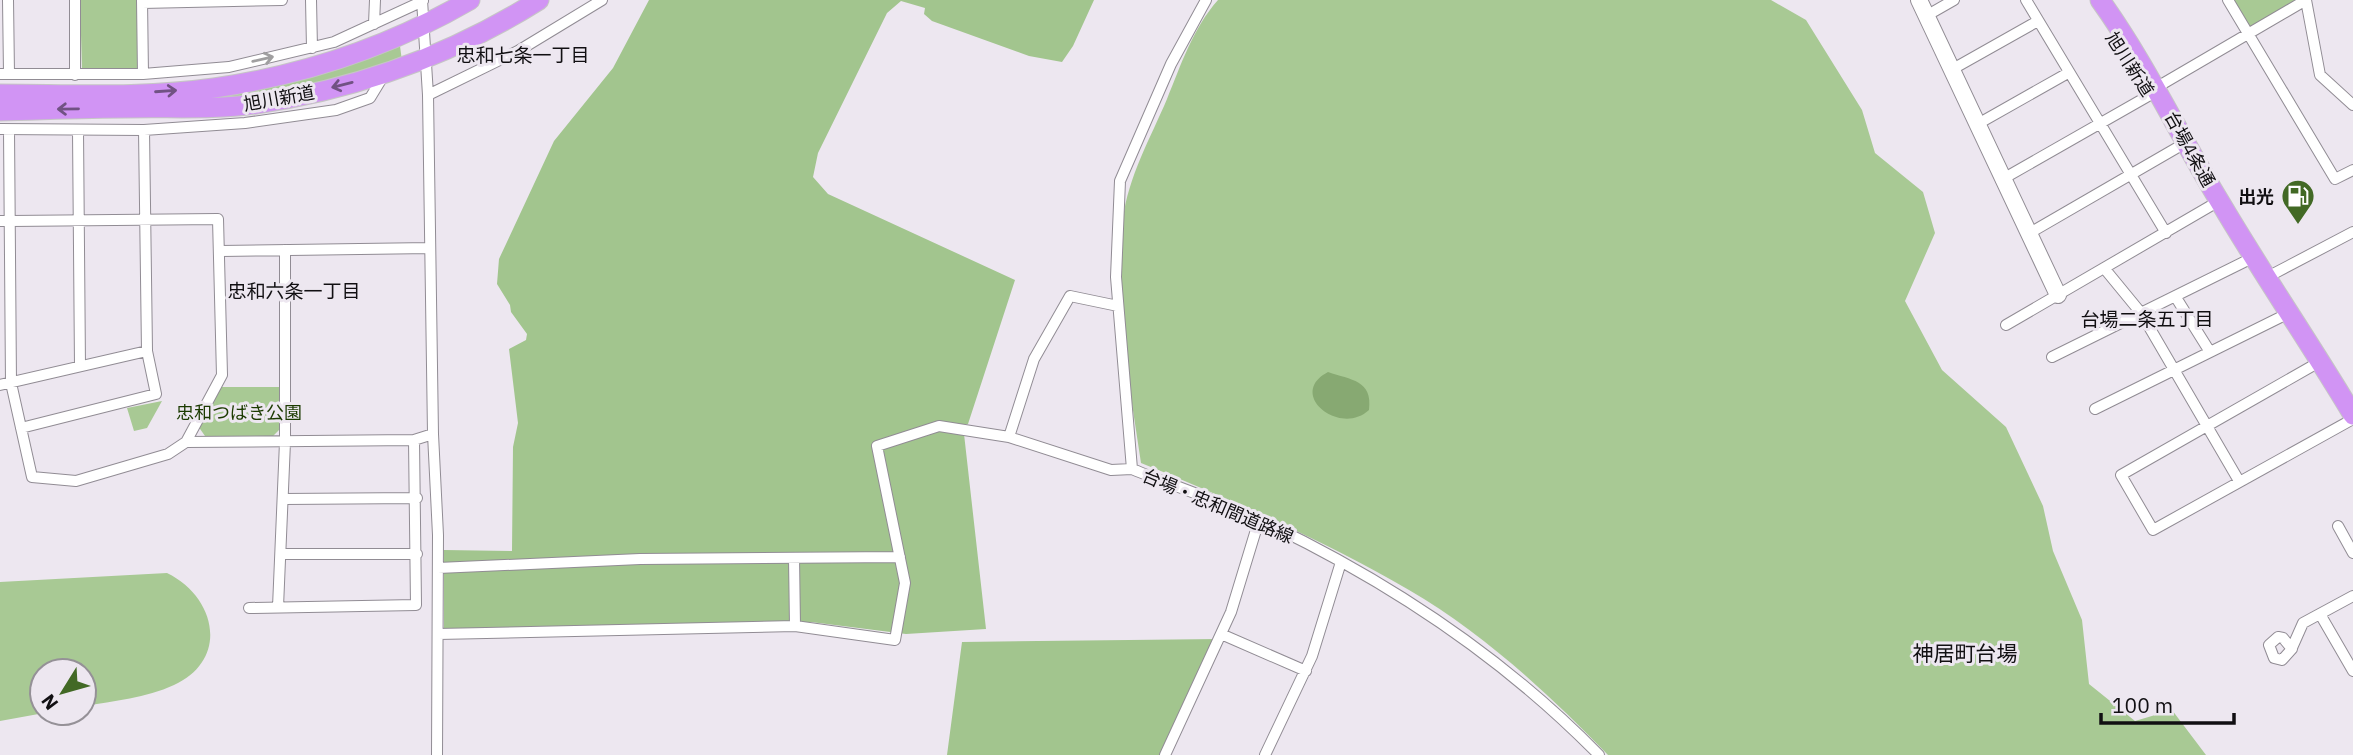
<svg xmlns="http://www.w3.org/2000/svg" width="2353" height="755" font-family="'IBM Plex Sans','Noto Sans JP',sans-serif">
<rect width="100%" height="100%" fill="#ede7f0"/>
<path fill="#a8c994" d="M80,0H138L139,70H82Z
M1218,0H1771L1806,20L1862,110L1875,153L1923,192L1935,233L1905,301L1942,370L2006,427L2043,506L2053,551L2082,620L2089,684L2135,721L2172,710L2206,755H1608C1549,694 1483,633 1409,590C1323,540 1232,500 1141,463C1129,382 1114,301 1123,219C1128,177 1151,137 1167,99C1181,65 1193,28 1218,0Z
M2233,0H2298L2252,27L2247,25Z
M400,46L402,61L344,80L240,101L129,99L364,59Z
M220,387H279V430L273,436H205L198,426Z
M162,401L147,428L134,431L127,408Z
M167,573C216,597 230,659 174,685C146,698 114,701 84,706V671H42L44,713L0,721V582Z"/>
<path fill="#a2c58e" d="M649,0H1094L1073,46L1062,62L1029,56L932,21L924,14L925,8L901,1L887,13L818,153L813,177L828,194L1015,280L968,424L963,425L986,629L906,634L811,622L444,629V550L512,551L513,447L518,423L509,349L526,340L527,334L511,312L510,305L497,284L499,259L554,141L613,68Z
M1219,639L1165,755H947L962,642Z"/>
<path fill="#87a972" d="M1328,372C1351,380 1373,380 1369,410C1340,437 1286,394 1328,372Z"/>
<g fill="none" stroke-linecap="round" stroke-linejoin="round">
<defs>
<path id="street" d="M8,0L9,73
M142,0L143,74
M311,0L312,48
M422,0L428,95L433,434L438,535L437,755
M2026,0L2166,233
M2228,0L2335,179L2353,170
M2306,0L2320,75L2353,105
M142,3L282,0
M1926,16L1954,0
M374,24L375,0
M1951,70L2038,21
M0,74H143L229,67L334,42L423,1
M75,75V0
M428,95L518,51L602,0
M1976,125L2068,73
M0,129L144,130L245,123L336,110L370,98L384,75
M78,131L80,366
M2001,180L2150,95L2164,83L2306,0
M0,221H11L218,219L222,375L186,442L168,454L76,481L32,477L11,383L9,130
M2028,234L2180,146
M221,251L430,248
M2104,268L2141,313L2239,481
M2275,273L2353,232
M2175,296L2210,352
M2006,325L2219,201
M2052,357L2254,257
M2321,361L2121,475L2153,530L2353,419
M0,385L147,351L144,130
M2095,409L2287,314
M21,428L156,394L147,351
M1009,437L1034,359L1070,296L1118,306
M186,442L414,440L433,434
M1132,469L1116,277L1120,181L1171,64L1206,0
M284,499L417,498
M2338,526L2353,553
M281,554H417
M794,558L795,626
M438,568L640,559L900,557
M278,607L285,442V250
M249,608L416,605L414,440
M2320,614L2353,671
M438,634L795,626L895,640L905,583L877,446L939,426L1009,437L1111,470L1132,469C1174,486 1219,501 1260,520C1385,579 1502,656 1599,755
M1221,634L1306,671
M2292,649L2283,638L2278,637L2269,645L2274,658L2282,660L2291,650L2303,623L2353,596
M1165,755L1231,612L1259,520
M1265,755L1312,656L1341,562"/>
<path id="secondary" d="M1919,0L2058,295"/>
<path id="highway" d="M2100,0C2146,64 2179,135 2220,202C2263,275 2310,343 2353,415
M0,94C71,94 144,98 214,88C304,75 391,46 470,0
M0,111C43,110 85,108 128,108C170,107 214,110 256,104C357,89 452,55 539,0"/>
</defs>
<use href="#street" stroke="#918c94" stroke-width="12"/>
<use href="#secondary" stroke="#918c94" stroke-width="18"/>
<use href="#highway" stroke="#c6c5c6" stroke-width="21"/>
<use href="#street" stroke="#fff" stroke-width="10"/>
<use href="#secondary" stroke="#fff" stroke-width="16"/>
<use href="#highway" stroke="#d194f4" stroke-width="19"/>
</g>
<defs><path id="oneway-shaft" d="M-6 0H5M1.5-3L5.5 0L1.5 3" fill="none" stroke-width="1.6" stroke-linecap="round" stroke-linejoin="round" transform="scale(1.75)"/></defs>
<use stroke="#a09fa0" href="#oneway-shaft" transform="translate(263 59) rotate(-13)"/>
<g stroke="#715283">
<use href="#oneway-shaft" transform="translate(342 85) rotate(166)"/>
<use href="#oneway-shaft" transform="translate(166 91) rotate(-4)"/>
<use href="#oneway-shaft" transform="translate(68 109) rotate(179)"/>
</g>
<defs>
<symbol id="fuel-pin" viewBox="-11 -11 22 30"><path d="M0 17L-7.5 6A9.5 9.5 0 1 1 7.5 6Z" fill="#426925" stroke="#ede7f0"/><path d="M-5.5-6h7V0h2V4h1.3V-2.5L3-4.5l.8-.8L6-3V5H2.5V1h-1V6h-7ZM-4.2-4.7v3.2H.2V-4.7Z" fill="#fff"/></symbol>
</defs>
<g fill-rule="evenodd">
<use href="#fuel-pin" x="2279" y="177" width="38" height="52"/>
</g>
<g text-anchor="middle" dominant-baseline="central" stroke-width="6" stroke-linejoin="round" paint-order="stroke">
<g font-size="18" fill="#110f12" stroke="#ede7f0">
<text transform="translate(2130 64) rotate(57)">旭川新道</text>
<text transform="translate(279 98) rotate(-10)">旭川新道</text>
<text transform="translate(2190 149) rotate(61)">台場4条通</text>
<text transform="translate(1218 506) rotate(23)">台場・忠和間道路線</text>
</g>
<g font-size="18" font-weight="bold" fill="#110f12" stroke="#ede7f0" text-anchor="end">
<text x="2274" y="196">出光</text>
</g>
<g font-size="18" fill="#1b3a00" stroke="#ede7f0">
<text x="239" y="412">忠和つばき公園</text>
</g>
<g font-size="19" fill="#110f12" stroke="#ede7f0">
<text x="523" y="55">忠和七条一丁目</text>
<text x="294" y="291">忠和六条一丁目</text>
<text x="2147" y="319">台場二条五丁目</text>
</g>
<g font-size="21" fill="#110f12" stroke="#ede7f0">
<text x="1965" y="653">神居町台場</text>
</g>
</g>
<g transform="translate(63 692) rotate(233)"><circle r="33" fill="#ede7f0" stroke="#959197" stroke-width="2"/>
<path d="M0-5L12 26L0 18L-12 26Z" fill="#426925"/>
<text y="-10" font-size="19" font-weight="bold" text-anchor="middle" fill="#110f12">N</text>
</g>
<path d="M2101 713v10h133v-10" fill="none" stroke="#110f12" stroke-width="3.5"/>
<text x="2112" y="713" font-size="21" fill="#110f12" stroke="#ede7f0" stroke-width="5" paint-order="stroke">100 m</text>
</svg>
